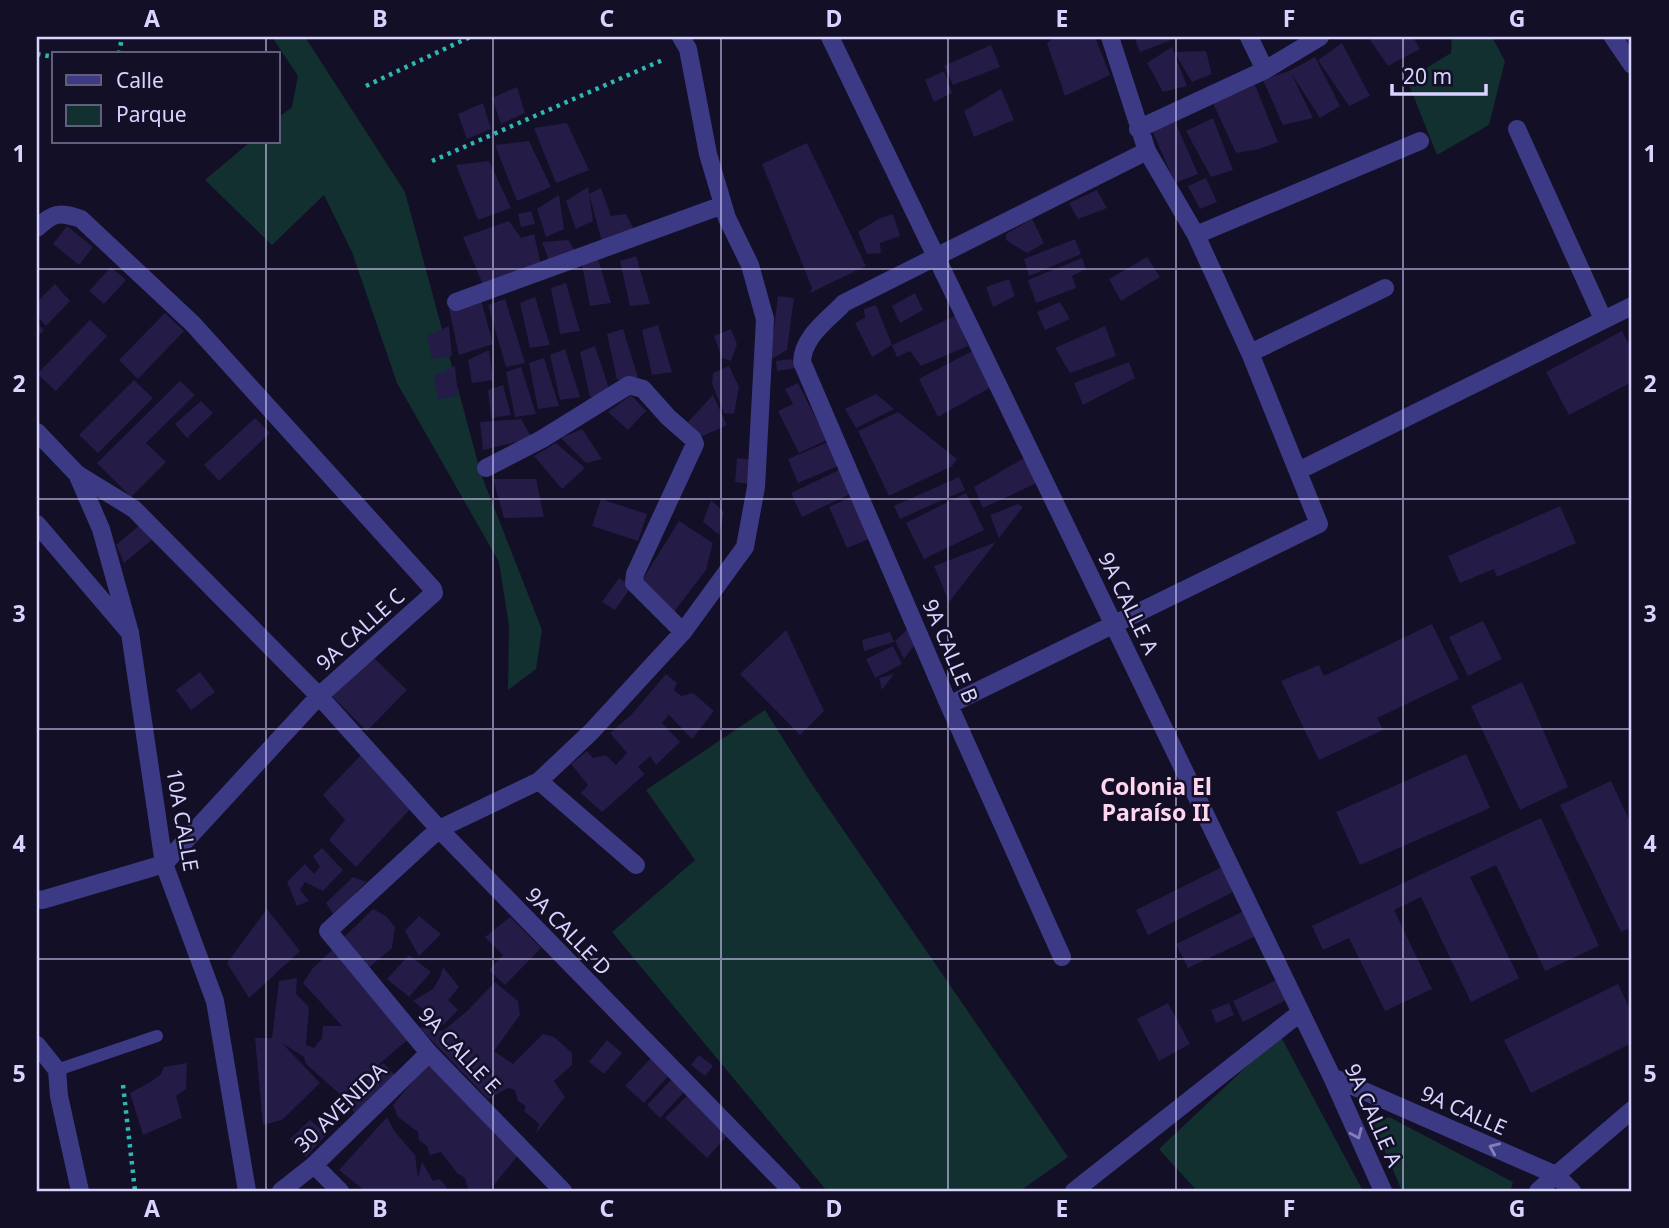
<svg xmlns="http://www.w3.org/2000/svg" width="1669" height="1228" font-family="'Noto Sans',sans-serif">
<rect width="100%" height="100%" fill="#130f26"/>
<path fill="#12302f" d="M272,37H305L405,192L481,474L542,630L536,669L508,690L509,626L499,562L397,383L352,252L324,195L272,245L205,180L250,142H278V118L292,107L298,76Z
M1452,37H1492L1505,61L1489,125L1437,155L1407,80L1451,53Z
M765,710L813,786L1068,1157L1020,1191H827L612,932L695,860L646,790Z
M1280,1035L1363,1191H1197L1159,1149Z
M1389,1117L1513,1182L1510,1191H1402L1373,1124Z"/>
<path fill="#241b47" d="M1056,37H1095L1110,75L1065,96L1047,43Z
M1134,37H1179L1140,52Z
M1368,37H1413L1420,49L1388,66Z
M1614,37H1632V49L1625,38L1618,42Z
M1342,43L1370,96L1349,106L1318,60Z
M991,45L1000,67L953,85L944,66Z
M1172,47L1187,86L1163,92L1147,63Z
M1206,51L1212,74L1192,82L1174,52Z
M1315,57L1340,106L1320,118L1291,73L1313,118L1283,125L1263,80L1289,71Z
M944,71L952,93L934,102L925,80Z
M1255,85L1278,142L1259,149L1236,153L1211,99L1235,94Z
M517,87L525,113L501,124L492,98Z
M1001,89L1014,120L974,137L964,111Z
M483,103L491,129L467,139L458,114Z
M1213,118L1233,170L1211,177L1186,131Z
M1174,119L1198,174L1175,183L1151,128Z
M567,123L589,170L556,183L534,128Z
M529,141L551,187L517,201L495,145Z
M807,143L866,266L810,293L812,288L762,164Z
M489,161L511,208L478,220L456,165Z
M1206,178L1217,202L1200,209L1188,186Z
M588,187L589,194L601,188L611,216L626,214L634,230L602,242L589,194L593,221L576,229L566,201Z
M1097,190L1107,208L1078,219L1069,203Z
M559,195L564,229L546,237L537,209Z
M531,211L535,224L521,227L518,214Z
M893,214L900,236L880,243L881,253L867,254L858,232L878,219Z
M1032,219L1044,243L1027,253L1006,240V234Z
M509,221L521,238L534,234L541,265L483,285L463,237Z
M67,226L93,247L79,265L53,244Z
M1075,239L1081,254L1029,276L1024,259Z
M568,240L576,252L550,263L542,242Z
M597,255L611,303L590,306L581,260Z
M636,256L650,304L630,306L620,261Z
M1147,257L1160,277L1121,301L1109,279Z
M1082,258L1086,269L1072,276L1076,288L1036,303L1028,280Z
M111,267L126,280L104,304L89,291Z
M1009,279L1015,296L993,307L986,287Z
M566,283L580,331L560,334L551,288Z
M55,284L70,301L46,326L37,316V302Z
M915,293L923,310L900,323L892,306Z
M778,296L794,298L787,350L770,360Z
M535,297L550,345L530,348L520,303Z
M505,299L525,363L506,367L488,305Z
M481,300L493,344L459,355L449,309Z
M1060,302L1070,319L1045,330L1037,312Z
M876,305L892,345L872,357L855,323L865,318L864,309Z
M165,313L184,331L138,379L119,360Z
M957,315L968,346L921,366L910,351L897,357L892,345Z
M90,320L107,336L56,391L37,374Z
M37,323L44,330L37,337Z
M658,325L672,372L652,375L642,330Z
M449,326L452,356L432,359L427,336Z
M1105,326L1116,356L1070,373L1055,348Z
M623,329L638,377L617,380L607,334Z
M731,329L737,344L731,361L722,358L714,336Z
M1622,331L1632,350V382L1569,415L1546,372Z
M595,346L611,394L590,397L580,352Z
M565,349L580,397L560,400L550,355Z
M976,349L993,386L938,417L919,379Z
M489,350L493,380L472,383L468,360Z
M544,358L559,406L538,409L529,363Z
M791,359L796,368L777,371L776,361Z
M1129,362L1135,378L1083,405L1074,383Z
M455,366L458,396L438,399L434,376Z
M729,366L739,387L734,414L724,413L712,384L713,373Z
M521,367L536,414L515,417L506,372Z
M134,380L153,398L98,453L79,435Z
M180,381L195,395L146,443L166,462L131,497L97,463Z
M798,383L827,440L799,453L778,411L793,404L785,389Z
M503,385L511,415L491,418L488,390Z
M876,394L894,409L856,428L845,409Z
M631,395L646,411L628,430L608,412Z
M713,395L727,425L703,436L688,422Z
M201,401L213,413L187,438L175,424Z
M898,412L957,459L952,466L889,496L858,431Z
M255,418L270,433L219,481L204,465Z
M521,419L532,438L483,450L480,422Z
M582,429L602,459L586,463L561,438Z
M828,442L838,466L798,483L788,459Z
M556,443L585,468L562,489L534,456Z
M1026,457L1037,483L983,508L974,487Z
M737,458L754,460L751,484L735,482Z
M839,470L850,494L802,517L791,493Z
M959,477L965,490L900,519L894,506Z
M493,479H536L544,517L504,518Z
M966,493L984,530L924,559L906,523Z
M851,497L869,539L847,548L829,507Z
M601,499L647,514L638,541L592,526Z
M711,500L724,512L719,535L703,522Z
M1018,504L1023,507L999,538L990,515Z
M1560,506L1576,543L1497,577L1494,569L1460,583L1448,556Z
M679,521L713,543L706,570L670,617L643,579Z
M141,524L154,538L124,563L116,545Z
M996,542L949,602L934,566Z
M619,578L631,587L615,610L602,602Z
M1483,621L1502,659L1468,676L1449,637Z
M1432,624L1459,679L1377,718L1383,730L1319,760L1281,681L1319,665L1324,676Z
M910,627L917,642L904,659L895,641Z
M786,630L824,711L800,735L740,674Z
M890,632L894,642L864,651L862,640Z
M893,646L902,664L875,678L866,659Z
M370,654L407,690L367,731L331,695Z
M200,672L215,692L191,710L176,690Z
M666,674L677,683L674,690L681,696L693,693L714,711L692,739L669,715L662,723L680,742L656,765L650,756L638,767L645,774L602,812L581,793L588,785L571,764L587,751L593,758L606,755L616,765L627,753L610,733L631,715Z
M894,674L882,690L879,678Z
M1522,682L1568,787L1520,810L1471,706Z
M1466,754L1490,808L1360,865L1336,812Z
M361,755L412,807L356,867L329,840L345,820L323,795Z
M1611,781L1632,826V927L1621,932L1560,805Z
M1541,818L1599,946L1545,971L1496,865L1470,877L1519,978L1471,1002L1421,897L1394,910L1432,989L1385,1011L1349,938L1323,950L1312,926Z
M322,848L343,870L323,891L305,882L300,890L309,901L297,906L287,882L305,864L314,874L320,867L313,856Z
M1224,866L1237,890L1148,935L1136,910Z
M353,877L366,882L334,915L326,903Z
M267,909L300,951L249,998L227,963Z
M373,909L386,916L395,927L392,948L366,970L340,941Z
M1244,911L1256,936L1188,968L1176,944Z
M419,916L441,934L419,956L405,931Z
M510,917L541,948L505,985L489,970L503,955L485,937Z
M332,950L411,1037L342,1096L306,1064L304,1057L282,1043L320,1083L282,1120L263,1125L255,1038H272L279,981L297,978L296,994L309,1007L306,1045L314,1048L322,1038L323,1026H342L303,983L312,969Z
M409,955L431,972L409,997L387,979Z
M443,967L459,987L448,1000L458,1010L443,1025L413,1001L433,989L440,977Z
M1278,979L1288,999L1243,1022L1233,1001Z
M495,982L518,1001L520,1015L494,1051L513,1064L543,1034L554,1037L572,1053V1065L554,1081L565,1097L536,1133L539,1124L524,1111L526,1106L518,1101L515,1090L508,1088L488,1099L419,1027L443,1031L467,1011Z
M1618,984L1632,1013V1043L1531,1093L1504,1040Z
M1168,1003L1190,1044L1159,1061L1137,1019Z
M1229,1003L1234,1015L1216,1023L1211,1010Z
M607,1040L622,1053L604,1074L589,1062Z
M699,1055L713,1066L705,1076L691,1065Z
M651,1058L669,1075L644,1103L625,1086Z
M430,1061L519,1154L489,1191H469L465,1178L457,1173L441,1152L430,1155L427,1146L419,1140L418,1132L398,1117L393,1105Z
M187,1063L186,1089L176,1096L182,1118L143,1135L130,1093L152,1081L161,1074L164,1067Z
M383,1063L400,1080L361,1119L344,1102Z
M672,1079L685,1091L660,1118L647,1105Z
M687,1096L728,1135L707,1158L665,1118Z
M387,1117L395,1132L415,1155L418,1178L422,1162L433,1181L440,1179L449,1191H365L339,1170Z
M310,1120L327,1134L306,1157L290,1139Z"/>
<g fill="none" stroke-linecap="round" stroke-linejoin="round">
<path stroke="#2fb8b0" stroke-width="4.5" stroke-dasharray="3.5 5" stroke-linecap="butt" d="M37,54L54,57
M119,54L122,37
M366,86L470,37
M432,161L665,59
M123,1085L135,1191"/>
<path stroke="#3d3a85" stroke-width="12" d="M57,1070L157,1036"/>
<path stroke="#3d3a85" stroke-width="18" d="M830,37L1332,1077L1383,1191
M1249,37L1265,70
M1613,37L1632,65
M1138,129L1265,70L1320,37
M1517,129L1603,319
M37,228C54,212 59,212 81,219L193,324L433,589L434,593L319,696L164,864L42,900L37,899
M1196,235L1420,141
M456,302L723,205
M1250,353L1385,288
M37,432L77,474L101,529L130,633
M486,468L542,439L629,385L643,389L668,417L693,439L695,444L635,574L634,583L683,632
M1298,471L1632,306
M77,474L134,509L319,696L439,829L792,1191
M949,705L1319,524L1250,353L1196,235L1147,151L1110,37
M539,781L636,865
M1062,957L949,705L802,362C803,336 828,320 844,303L1147,151
M37,1045L57,1070L59,1096L80,1191
M1332,1077L1556,1175L1632,1110
M314,1165L340,1191
M281,1191L314,1165L429,1053
M563,1191L429,1053L328,931L439,829L539,781L591,732L683,632L745,547L756,487L765,319L750,265L727,218L708,154L688,49L681,37
M1074,1191L1301,1012"/>
<path stroke="#3d3a85" stroke-width="18" d="M37,524L130,633L164,864L215,1001L247,1191
M1538,1191L1556,1175L1572,1191"/>
</g>
<defs><path id="oneway-chevron" d="M-2-3.5L2.5 0L-2 3.5" fill="none" stroke-width="1.6" stroke-linecap="round" stroke-linejoin="round" transform="scale(1.75)"/></defs>
<g stroke="#837fbc">
<use href="#oneway-chevron" transform="translate(1357 1134) rotate(66)"/>
<use href="#oneway-chevron" transform="translate(1494 1148) rotate(-156)"/>
</g>
<path fill="none" stroke="#d9d4ff" stroke-width="2" stroke-opacity="0.55" d="M266,37V54M493,37V1191M721,37V1191M948,37V1191M1176,37V1191M1403,37V1191M266,142V1191M37,269H1632M37,499H1632M37,729H1632M37,959H1632"/>
<g text-anchor="middle" dominant-baseline="central" stroke-width="5" stroke-linejoin="round" paint-order="stroke">
<g font-size="21" fill="#d9d4ff" stroke="#130f26">
<text transform="translate(1129 603) rotate(64)">9A CALLE A</text>
<text transform="translate(360 629) rotate(-42)">9A CALLE C</text>
<text transform="translate(951 651) rotate(67)">9A CALLE B</text>
<text transform="translate(183 820) rotate(80)">10A CALLE</text>
<text transform="translate(569 931) rotate(46)">9A CALLE D</text>
<text transform="translate(460 1050) rotate(47)">9A CALLE E</text>
<text transform="translate(340 1107) rotate(-44)">30 AVENIDA</text>
<text transform="translate(1464 1110) rotate(24)">9A CALLE</text>
<text transform="translate(1374 1115) rotate(66)">9A CALLE A</text>
</g>
<g font-size="23" font-weight="bold" fill="#ffd6f0" stroke="#130f26">
<text x="1156" y="786">Colonia El<tspan x="1156" dy="26">Paraíso II</tspan></text>
</g>
</g>
<rect width="1669" height="1228" fill="none" stroke="#130f26" stroke-width="77"/>
<rect x="52" y="52" width="228" height="91" fill="#130f26" stroke="#625e7d" stroke-width="2"/>
<rect x="66" y="75" width="35" height="10" fill="#3d3a85" stroke="#625e7d" stroke-width="2"/>
<text x="116" y="88" font-size="21" fill="#d9d4ff">Calle</text>
<rect x="66" y="105" width="35" height="21" fill="#12302f" stroke="#625e7d" stroke-width="2"/>
<text x="116" y="122" font-size="21" fill="#d9d4ff">Parque</text>
<path d="M1392 84v10h94v-10" fill="none" stroke="#d9d4ff" stroke-width="3.5"/>
<text x="1403" y="84" font-size="21" fill="#d9d4ff" stroke="#130f26" stroke-width="5" paint-order="stroke">20 m</text>
<rect x="38" y="38" width="1592" height="1152" fill="none" stroke="#d9d4ff" stroke-width="2.5"/>
<g font-size="23" text-anchor="middle" font-weight="bold" fill="#d9d4ff">
<text x="152" y="27">A</text>
<text x="380" y="27">B</text>
<text x="607" y="27">C</text>
<text x="834" y="27">D</text>
<text x="1062" y="27">E</text>
<text x="1289" y="27">F</text>
<text x="1517" y="27">G</text>
<text x="19" y="162">1</text>
<text x="1650" y="162">1</text>
<text x="19" y="392">2</text>
<text x="1650" y="392">2</text>
<text x="19" y="622">3</text>
<text x="1650" y="622">3</text>
<text x="19" y="852">4</text>
<text x="1650" y="852">4</text>
<text x="19" y="1082">5</text>
<text x="1650" y="1082">5</text>
<text x="152" y="1217">A</text>
<text x="380" y="1217">B</text>
<text x="607" y="1217">C</text>
<text x="834" y="1217">D</text>
<text x="1062" y="1217">E</text>
<text x="1289" y="1217">F</text>
<text x="1517" y="1217">G</text>
</g>
</svg>
